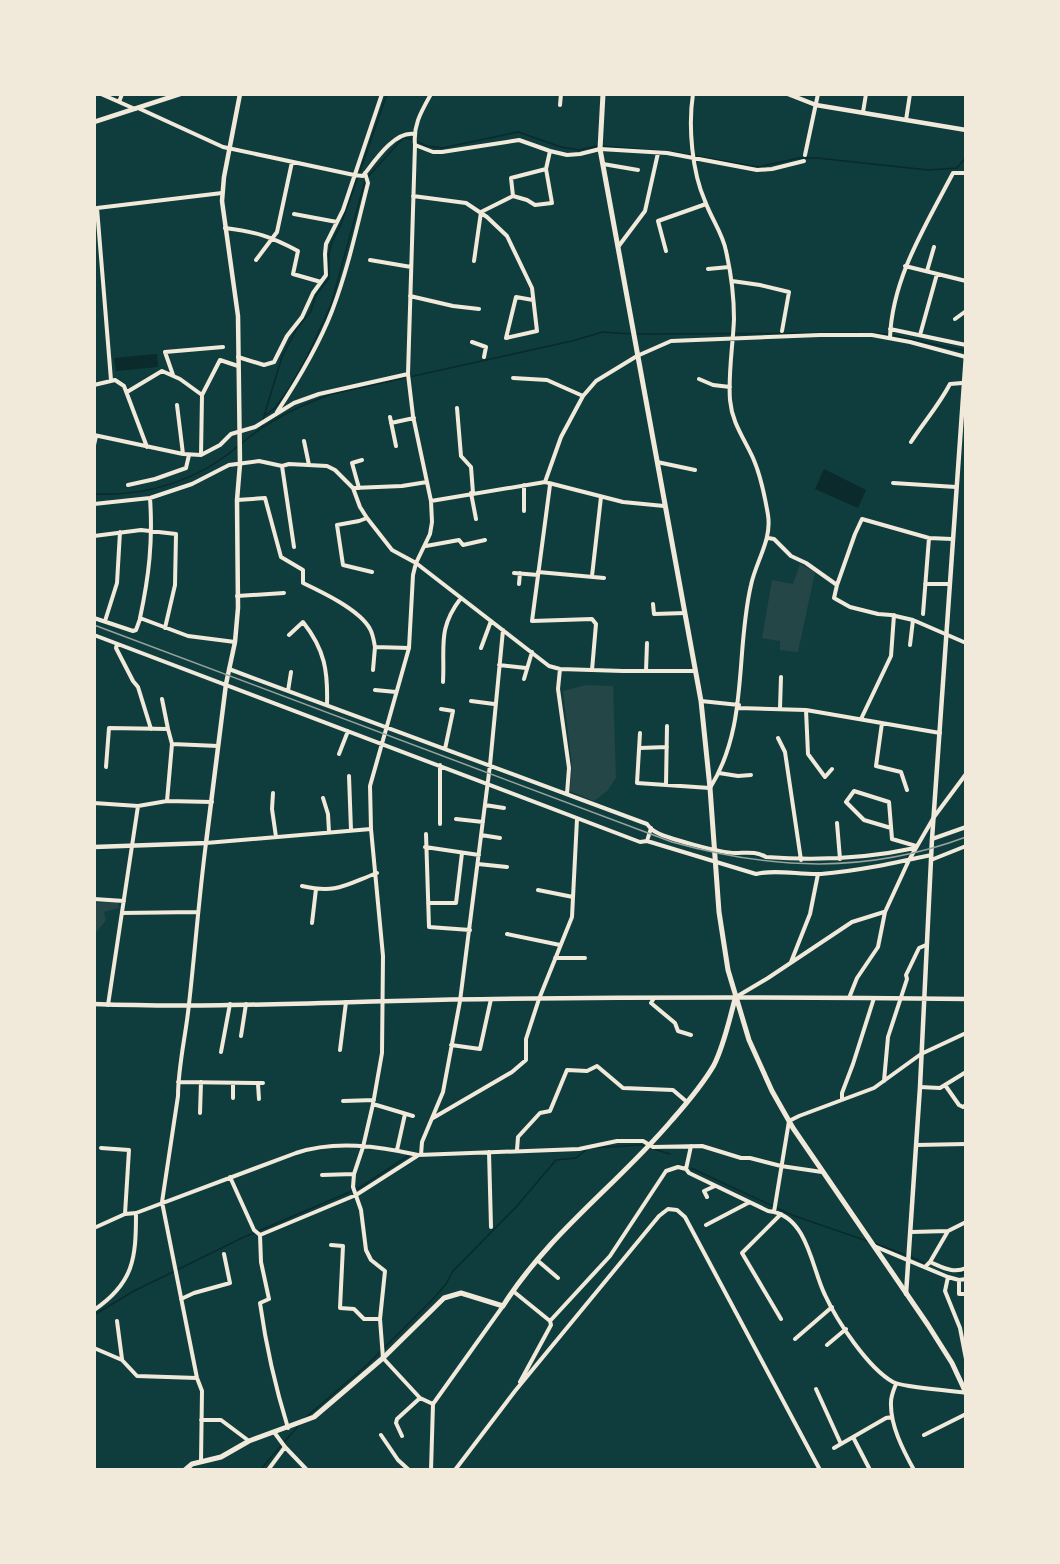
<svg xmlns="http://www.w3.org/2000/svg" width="1060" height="1564" font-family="'Source Serif 4',serif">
<rect width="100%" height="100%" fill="#0f3d3e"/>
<path fill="#244646" d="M800,564L815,572L798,652L780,650V641L762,638L772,580L793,584Z
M586,685L613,686L616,778L607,791L594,801L570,791L572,765L563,691Z
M118,901L119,908L104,912L106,920L95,934L94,903Z"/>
<path fill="#0a2a2b" d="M157,354L158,367L116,371L114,358Z
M824,469L866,490L858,508L815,489Z"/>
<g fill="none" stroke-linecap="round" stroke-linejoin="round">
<path stroke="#0a2a2b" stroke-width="1.5" d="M601,146L662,151
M673,152L758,167L799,158H817L928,170L957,168L966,157
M368,177L403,138L412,139L427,146L442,148L518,132L561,147L579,150L597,146
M872,333L886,334L966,351
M635,334L858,333
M264,416L275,408L288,390L307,357L331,305L365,181
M262,428L264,416L282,357L296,330L311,311L316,295L329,278V253L332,242L341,224L354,188L387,94
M242,443C269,420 298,406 332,394L572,341L603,332L631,334
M94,494C146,497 199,480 238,446
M592,1148L641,1145L670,1154
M691,1168L792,1215L867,1241
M874,1243L906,1255
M911,1257L925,1263
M960,1274L966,1272
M94,1315L132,1292L242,1238L359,1188L411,1154
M304,1419L368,1364L434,1298L446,1284L453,1271L517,1206L556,1160L576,1158L587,1149
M260,1470L299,1425"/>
<path stroke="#f1e9da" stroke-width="4" d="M101,94L135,109
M431,94C421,112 413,125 415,145L408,374L413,416L431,501L432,522L430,534L416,563L413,575L409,648L370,786L371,829L383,956L382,1053L373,1104L363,1147L354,1174L353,1187L361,1210L366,1250L371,1260L385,1271L380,1319L383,1358L420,1398L433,1404
M119,102L122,94
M560,105L561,94
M138,108L223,147L354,175L363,176C374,162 394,131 414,134
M863,112L866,94
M906,120L910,94
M415,145L433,152H442L519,140L550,151L567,155L580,154L600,149L667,153L757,170L772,169L804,161
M805,155L818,94
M603,164L638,170
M546,169L511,178L513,196L527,200L535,205L552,203L546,169L550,151
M413,196L466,203L487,217L507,236L532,288L537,331L506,338L516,297L533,300
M294,214L337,222
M225,228C256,232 270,236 298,251L293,274L321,282
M618,247L645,211L658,153
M666,251L658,221L706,204
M256,260L277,232L292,162
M370,260L411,267
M474,261L481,212L513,196
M905,266L966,281
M708,269L729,267
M927,271L934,247
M732,281L760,285L789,292L782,331
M410,296L453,306L479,309
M955,319L966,311
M890,329L966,345
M920,335L937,274
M890,338C892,278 926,225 953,173H966
M472,342L486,347L484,357
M238,357L264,365L274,362L287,336L302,317L313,293L326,275L325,254L326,244L343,210L382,94
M173,375L165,352L223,347
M513,378L547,380L583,396
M699,379L713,385L730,387
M111,380L97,208L222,193
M94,385L115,380L124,386L147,447
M127,392L162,371L180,379L202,395
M177,405L183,454
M457,408L461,456L471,467L473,493
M277,412C298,380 318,347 332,311C347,272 356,231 366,191L368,183L365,173
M94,414V415
M390,417L396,446
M391,423L414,418
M94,435L183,454L201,455L220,445L231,434L255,427L294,403L319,394L408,374
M304,441L309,465
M911,442C924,422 939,405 950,384L962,383
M94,445L96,436
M201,455L202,395L220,360L238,366
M657,462L695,470
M282,466L294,547
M545,482L561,437L583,396L596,381L637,356L671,341L820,335H872L910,342L966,357
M893,483L956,487
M128,485L155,479L186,468L189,455
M524,485V511
M550,485L532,621L592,619L596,624L592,670
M353,488L402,486L427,482
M359,488L352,463L362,460
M471,493L476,519
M150,498C153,541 149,576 140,618L188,636L235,642
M237,500L265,498L281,557L303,570V583C322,592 360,610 370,629C373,634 374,642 375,647L409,648
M431,501L545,482L623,502L664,506
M94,504L150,498L192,484L229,465L259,461L282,466L289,464L327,466L335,470L353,488L360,507L367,518L392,550L416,563L549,666L560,669L623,671H695
M367,518L359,521L337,525L343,565L372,572
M94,536L141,530L176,534L175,585L165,628
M768,538L774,539L791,556L806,563L837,585L834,598L850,607L878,614L891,615L913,620L966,643
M426,546L459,540L463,545L485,540
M538,572L604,578
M514,573L538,575
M592,576L601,497
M519,584L520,573
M925,584H949
M837,585L855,534L862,519L929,538L952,539
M237,596L284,593
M653,604L654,614L685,613
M923,614L929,538
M94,618L133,631L136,630L140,619
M105,621L117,583L120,532
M94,635L640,842L647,841L756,874C776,869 800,875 821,874C858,871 894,863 931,855
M289,635L303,622C325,650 328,671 327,705
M117,644L116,648L133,681L138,687L151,729
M910,645L913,620
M481,648L491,621
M499,665L526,668
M229,669L647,824C649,827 651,829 654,831C664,838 722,853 735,853C747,853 756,851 766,857C818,861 864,859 915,848
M560,669L558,689L569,768L567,794
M373,670L375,647
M646,671L647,643
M524,679L532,652
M443,682C445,647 437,629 461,598
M375,690L396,692
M288,691L291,672
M162,699L168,729
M471,701L494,704
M701,701L739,705
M738,708L806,710L940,733
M780,708L781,677
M441,709L453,711L445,749
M806,710L808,754L825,777L832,769
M861,719L891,656L894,615
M882,723L876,766L901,772L907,790
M640,733L637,783L710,788C749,726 735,653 751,585C756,561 772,540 768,515C765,497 761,476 753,458C744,438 732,423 730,400C728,374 733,345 734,319C734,296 731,273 726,251C723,234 711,218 705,201C692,172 688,126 693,94
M778,738L785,752L801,860
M172,744L218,746
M640,748L667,747
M339,754L348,731
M440,765V824
M106,767L109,728L168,729L172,744L167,801
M719,773L738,776L751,775
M349,776L351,830
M666,785L667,726
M273,793L272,809L276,837
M323,798L328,814L329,832
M94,803L138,806L167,801L212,802
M485,805L504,808
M456,819L483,822
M837,823L840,859
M891,828L864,820L846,802L854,791L889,802L892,839L916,846
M426,834L429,927L470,930
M481,835L500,838
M932,839L966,827
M647,841L651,828
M425,847L479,855
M931,860L966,846
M478,864L507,867
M302,886C337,894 345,885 377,873
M538,890L573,897
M94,899L124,901
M428,903H456L462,853
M122,913L197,912
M312,923L316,889
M507,934L560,945
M555,958H585
M791,962L810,914L818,874
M736,997L768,978L852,922L884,912
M654,998L651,1003L675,1023L678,1031L691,1035
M849,998L857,978L878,947L885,912L909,860L934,817L966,774
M108,1005L138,806
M966,1033L921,1054L874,1088L799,1116L789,1121L774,1212C808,1220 812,1269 825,1295C837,1321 868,1368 893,1382C905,1388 949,1390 966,1393
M241,1036L246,1004
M451,1045L480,1049L491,999
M340,1050L346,1002
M221,1052L230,1004
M884,1081L888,1037L907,979L906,975L919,948L926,945
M178,1082L263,1083
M233,1084V1098
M258,1084L259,1099
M945,1085L959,1105L963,1107L966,1105
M920,1087L940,1088L966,1072
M842,1099V1093L853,1064L874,998
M343,1101L374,1100
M373,1104L413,1116
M200,1113L201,1082
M433,1118L512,1072L526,1060V1039L539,999L572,917L577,819
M916,1145L966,1144
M691,1146L686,1169L689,1173L768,1211L774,1212
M101,1148L129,1150L125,1214
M397,1150L405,1114
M517,1150L518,1137L540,1113L550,1111L567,1070L587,1071L597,1066L623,1088L673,1090L687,1102
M489,1152L491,1227
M421,1155L422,1142L443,1092L460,1001L490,765L503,630
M322,1175L354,1174
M230,1177L254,1230L260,1235L261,1262L269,1299L260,1303C266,1346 275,1386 288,1428
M707,1197L704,1191L715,1186
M706,1225L748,1203
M94,1228L125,1214L136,1213L296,1153C335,1140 378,1146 418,1155L579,1149L617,1141H643L653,1147L702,1146L741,1158H750L781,1166L822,1172
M911,1232L948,1231L966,1222
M260,1235L356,1195L417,1156
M331,1245L343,1246L340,1308L354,1309L364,1319H380
M874,1246L948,1277L959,1280L966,1279
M537,1260L558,1278
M930,1262C942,1267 953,1274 966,1268
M925,1267L930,1262L948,1231
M948,1277L945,1291L960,1328L966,1359
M959,1280V1294H966
M513,1291L550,1321L551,1325L520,1382
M181,1299L194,1293L230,1283L224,1254
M94,1310C134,1283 136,1258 136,1213
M781,1319L742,1253L781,1214
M117,1321L122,1359
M550,1321L610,1256L666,1171L678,1167L686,1169
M795,1339L832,1307
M827,1345L846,1329
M94,1348L122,1360L137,1376L197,1378
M896,1384C894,1389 891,1396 891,1402C890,1425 903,1450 914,1470
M816,1389L841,1444
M201,1420H221L249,1441
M274,1432L285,1447L307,1470
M381,1435L398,1460L409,1470
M924,1435L966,1414
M402,1436L396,1423L397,1419L420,1398
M853,1437L870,1470
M834,1448L886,1418L892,1417
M201,1461L202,1391L197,1378L162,1202L178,1096C178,1066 186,1035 189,1004C195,951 199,897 206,843L371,829
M268,1470L285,1447
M431,1470L433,1404L503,1306
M455,1470L515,1391L659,1216L668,1209L677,1210L685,1217L820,1470"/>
<path stroke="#f1e9da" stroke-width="4.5" d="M788,94L816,105L966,130
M94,122L180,94
M94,847L206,843L226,684L235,642L238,608L237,500L240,464L238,316L222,201L224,177L240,94
M94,1004C227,1009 361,1000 494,999C651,997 808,997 966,999
M906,1294L920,1087L932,839L966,355"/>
<path stroke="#f1e9da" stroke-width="5" d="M603,94L600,149L701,701L710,788L719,912L728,970L749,1040L772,1091L793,1128L928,1325L952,1363L966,1393
M185,1470L192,1464L221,1457L249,1441L314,1417L383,1358L444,1298L461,1293L503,1306C548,1234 618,1184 672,1120C687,1103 703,1084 714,1065C724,1045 729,1021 735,999"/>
<path stroke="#97a49c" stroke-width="1.5" d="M94,625L672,842C772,870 867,874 966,837"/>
</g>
<rect width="1060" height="1564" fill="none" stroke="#f1e9da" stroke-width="192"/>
</svg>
